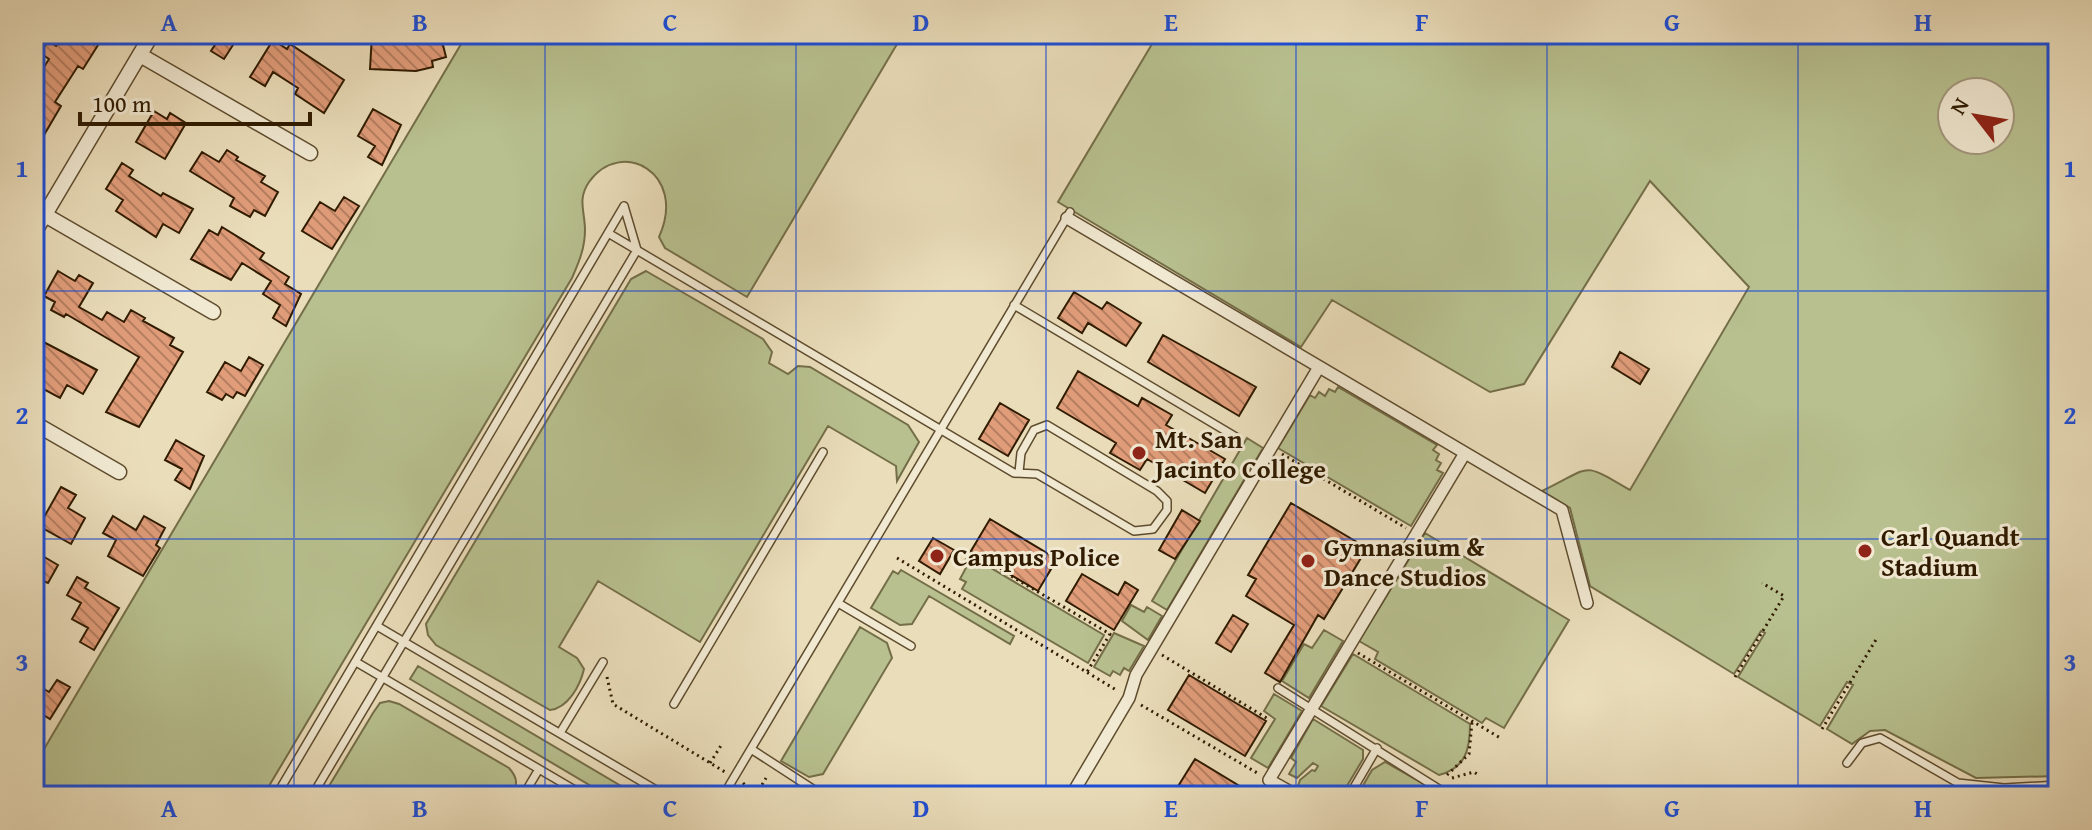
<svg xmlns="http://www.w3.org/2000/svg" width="2092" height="830" font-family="'Gentium Book Plus',serif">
<defs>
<pattern id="building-back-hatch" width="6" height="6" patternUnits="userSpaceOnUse" patternTransform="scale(2)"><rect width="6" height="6" fill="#e19d7a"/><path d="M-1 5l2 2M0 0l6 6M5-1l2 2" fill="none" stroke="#b77f62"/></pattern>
</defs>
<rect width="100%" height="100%" fill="#eaddba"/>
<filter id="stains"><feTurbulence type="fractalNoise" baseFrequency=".0025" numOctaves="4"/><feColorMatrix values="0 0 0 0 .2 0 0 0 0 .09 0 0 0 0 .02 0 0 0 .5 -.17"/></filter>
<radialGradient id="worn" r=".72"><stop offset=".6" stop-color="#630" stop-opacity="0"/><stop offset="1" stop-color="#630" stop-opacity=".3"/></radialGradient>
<path fill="#b8c08f" stroke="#746e48" stroke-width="2" fill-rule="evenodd" d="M467,34H903L747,297L665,248L659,237C688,173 621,137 589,182C577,200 585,211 585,230C585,248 579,262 572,278L263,796H34V766Z
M1158,34H2058V776L1976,778L1885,730L1870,731L1852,744L1827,729L1853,685L1847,682L1820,726L1738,677L1765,633L1761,631L1734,674L1590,586L1570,508L1542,491C1593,467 1579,460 1630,490L1749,287L1650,181L1524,384L1490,392L1332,300L1301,347L1058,202ZM1952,92H2000V140H1952Z
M646,271L763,339L772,352L769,363L788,374L798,366L810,367L908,425L919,442L897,481L896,466L828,426L700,642L598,581L559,647L577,658L584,669C580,686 568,708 550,710L436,645L428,635L426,624L631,279Z
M1338,387L1437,445L1433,450L1439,454L1436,460L1441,463L1437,470L1443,473L1411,526L1278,448L1310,395L1315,398L1319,392L1325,396L1329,389L1335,392Z
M1247,438L1263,448L1167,610L1152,601Z
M1425,533L1569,620L1504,728L1486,718L1482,723L1375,659L1378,652L1359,641Z
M969,555L1104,635L1088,663L962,589L966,582L960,579L968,564L964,562Z
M901,570L1014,636L1010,644L929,596L912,624L900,625L871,608L893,571L898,574Z
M1131,605L1144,612L1147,607L1162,616L1148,640L1122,621Z
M860,627L887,643L892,658L823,774L809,777L781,761Z
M1324,630L1343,641L1309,698L1282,681L1304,644L1312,648Z
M1114,633L1144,646L1129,671L1124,668L1120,675L1113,671L1110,676L1094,667Z
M1353,654L1470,724C1470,749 1466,768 1439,775L1321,706Z
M418,666L638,796H608L410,679Z
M1274,694L1302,711L1268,768L1251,758L1275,719L1264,711Z
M389,701L399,704L509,768C518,778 518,785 511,796H323L373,713L380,703Z
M1313,719L1363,750V759L1341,796H1314L1298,786L1300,780L1312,770L1315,771L1318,766L1313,763L1297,778L1289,774L1296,762L1291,758Z
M1385,762L1436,791L1444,796H1357L1372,770Z"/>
<path fill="url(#building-back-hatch)" stroke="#301b00" stroke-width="2" d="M64,34H105L83,69L78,66L55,102L61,106L34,152V120L39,111L34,108V83L49,59L40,53L48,41L56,46Z
M222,34H240L224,59L211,51Z
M372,34H422L424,41L441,37L446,57L432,61L433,67L416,71L370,69Z
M273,40L287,49L290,44L344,80L324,113L295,94L298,88L273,72L265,86L250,77Z
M373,109L401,125L382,165L368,157L375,146L358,136Z
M154,111L167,119L170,113L186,123L165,159L136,142Z
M227,150L238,157L236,160L265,176L261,182L278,192L265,216L254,210L250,217L230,206L234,198L190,171L202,152L219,162Z
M122,163L133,170L129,176L161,196L163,193L193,209L179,233L163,224L156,237L116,211L123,200L106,189Z
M344,197L359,206L332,249L302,231L320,202L335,211Z
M222,227L264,253L260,259L289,277L285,284L301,294L286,326L273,318L280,305L263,294L271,281L242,263L231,280L191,259L209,230L218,235Z
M58,271L75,281L79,275L93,283L79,307L102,320L107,312L124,322L131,310L145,318L143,321L174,338L170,345L183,352L139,427L106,412L139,357L66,314L64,317L51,310L55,302L44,296Z
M1074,292L1102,309L1107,302L1141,323L1126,346L1088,323L1082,333L1058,318Z
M1163,335L1256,387L1239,416L1148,362Z
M34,337L97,370L83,394L67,385L60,398L34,384Z
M1620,352L1649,369L1640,384L1612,367Z
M249,357L263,365L245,396L237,392L233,398L226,394L222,400L207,392L225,362L241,371Z
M1078,371L1138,406L1142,398L1172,415L1166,425L1225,459L1205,493L1147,459L1140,470L1110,453L1116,443L1057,408Z
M1000,403L1029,420L1008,456L979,439Z
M176,440L204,456L190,489L175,480L182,469L165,460Z
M61,487L76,495L68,508L85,518L71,544L39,526Z
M1291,503L1367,548L1324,619L1318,615L1280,682L1265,673L1294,625L1246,596L1256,579L1248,575Z
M1182,510L1200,521L1175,559L1159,550Z
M113,516L136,530L144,516L165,528L156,545L160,548L143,576L108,556L116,540L103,533Z
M990,519L1057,559L1038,591L971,551Z
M933,538L954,550L940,574L919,561Z
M34,551L58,565L48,583L34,577Z
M1082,574L1118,595L1125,582L1138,590L1114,630L1066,601Z
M77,577L88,583L85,588L119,608L94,650L80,642L88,628L72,619L81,603L67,595Z
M1233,615L1248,624L1231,652L1216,643Z
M1189,675L1266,721L1245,756L1168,710Z
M57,680L70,687L50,719L34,709V683L49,692Z
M1195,759L1256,796H1172Z"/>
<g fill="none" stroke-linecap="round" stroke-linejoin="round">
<defs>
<path id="service" d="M608,233L1014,473L1037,474L1134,531L1153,529L1167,510V501L1157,491L1047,425L1034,430L1021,453L1019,472
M1014,305L1236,437
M838,603L911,646
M377,626L663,794L708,796
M356,662L585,796
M1278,688L1450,796
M674,704L823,452
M560,733L603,662
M751,749L822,795
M1847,763L1862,743L1880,738L1958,783L2004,788L2058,785
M276,796L624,206
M312,796L637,250L624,206
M523,796L539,769
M723,796L1070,212
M1349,796L1377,748"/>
<path id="pedestrian" d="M1067,218L1562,510L1587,603
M1071,796L1129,698L1136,675L1319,367
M1283,796L1287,790L1269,780L1465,453"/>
<path id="minor" d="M140,55L310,153
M45,215L213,312
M34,233L152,34
M34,423L119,472"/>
</defs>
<use href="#service" stroke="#5e4c2e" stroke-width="10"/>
<use href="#pedestrian" stroke="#5e4c2e" stroke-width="14"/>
<use href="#minor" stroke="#5e4c2e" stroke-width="17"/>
<path stroke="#301b00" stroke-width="3" stroke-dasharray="2 4" stroke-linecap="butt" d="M1282,454L1406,528
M970,552L1110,634L1087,672
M897,558L1118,691
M1358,653L1502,739
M1162,655L1270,720
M607,677L613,704L725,772
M1735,677L1784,596L1762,583
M1141,705L1259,774
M1822,729L1877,638
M710,763L722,744
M1447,775L1469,754L1472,722
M1452,778L1474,772L1480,776
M743,783L756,796
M756,795L766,778"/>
<use href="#service" stroke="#f1e9d2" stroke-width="7"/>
<use href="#pedestrian" stroke="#f1e9d2" stroke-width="11"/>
<use href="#minor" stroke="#f1e9d2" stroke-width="14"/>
</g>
<path fill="none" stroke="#1d4ed8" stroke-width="2" stroke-opacity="0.55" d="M294,34V796M545,34V796M796,34V796M1046,34V796M1296,34V796M1547,34V796M1798,34V796M34,291H2058M34,539H2058"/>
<g fill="#8f2418" stroke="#f1e9d2" stroke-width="3">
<circle cx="1139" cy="453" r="8"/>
<circle cx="1865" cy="551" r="8"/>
<circle cx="937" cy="556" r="8"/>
<circle cx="1308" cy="561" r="8"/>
</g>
<g text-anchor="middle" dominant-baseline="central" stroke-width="6" stroke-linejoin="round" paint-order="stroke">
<g font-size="26" font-weight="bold" fill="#301b00" stroke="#f1e9d2" text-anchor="start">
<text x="1155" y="438">Mt. San<tspan x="1155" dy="30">Jacinto College</tspan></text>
<text x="1881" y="536">Carl Quandt<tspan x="1881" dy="30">Stadium</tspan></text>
<text x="1324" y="546">Gymnasium &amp;<tspan x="1324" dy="30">Dance Studios</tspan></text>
<text x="953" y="556">Campus Police</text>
</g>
</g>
<rect width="2092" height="830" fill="none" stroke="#eaddba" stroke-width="88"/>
<g transform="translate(1976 116) rotate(301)"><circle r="38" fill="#f1e9d2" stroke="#a4977e" stroke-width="2"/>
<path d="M0-6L14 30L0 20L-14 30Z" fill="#8f2418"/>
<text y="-12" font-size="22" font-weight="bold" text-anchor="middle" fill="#301b00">N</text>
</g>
<path d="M80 112v12h230v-12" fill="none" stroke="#301b00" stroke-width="4"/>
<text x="92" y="112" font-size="24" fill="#301b00" stroke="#f1e9d2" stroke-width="6" paint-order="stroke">100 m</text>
<rect x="44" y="44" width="2004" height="742" fill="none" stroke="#1d4ed8" stroke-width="3"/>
<g font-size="26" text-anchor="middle" font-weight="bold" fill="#1d4ed8">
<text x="169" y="31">A</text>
<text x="420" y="31">B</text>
<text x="670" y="31">C</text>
<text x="921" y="31">D</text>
<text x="1171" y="31">E</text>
<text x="1422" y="31">F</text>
<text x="1672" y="31">G</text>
<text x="1923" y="31">H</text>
<text x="22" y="177">1</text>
<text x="2070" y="177">1</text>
<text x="22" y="424">2</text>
<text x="2070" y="424">2</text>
<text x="22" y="671">3</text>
<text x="2070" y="671">3</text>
<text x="169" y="817">A</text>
<text x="420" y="817">B</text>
<text x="670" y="817">C</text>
<text x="921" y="817">D</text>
<text x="1171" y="817">E</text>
<text x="1422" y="817">F</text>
<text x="1672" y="817">G</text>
<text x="1923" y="817">H</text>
</g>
<rect width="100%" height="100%" filter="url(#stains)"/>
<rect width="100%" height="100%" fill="url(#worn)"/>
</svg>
